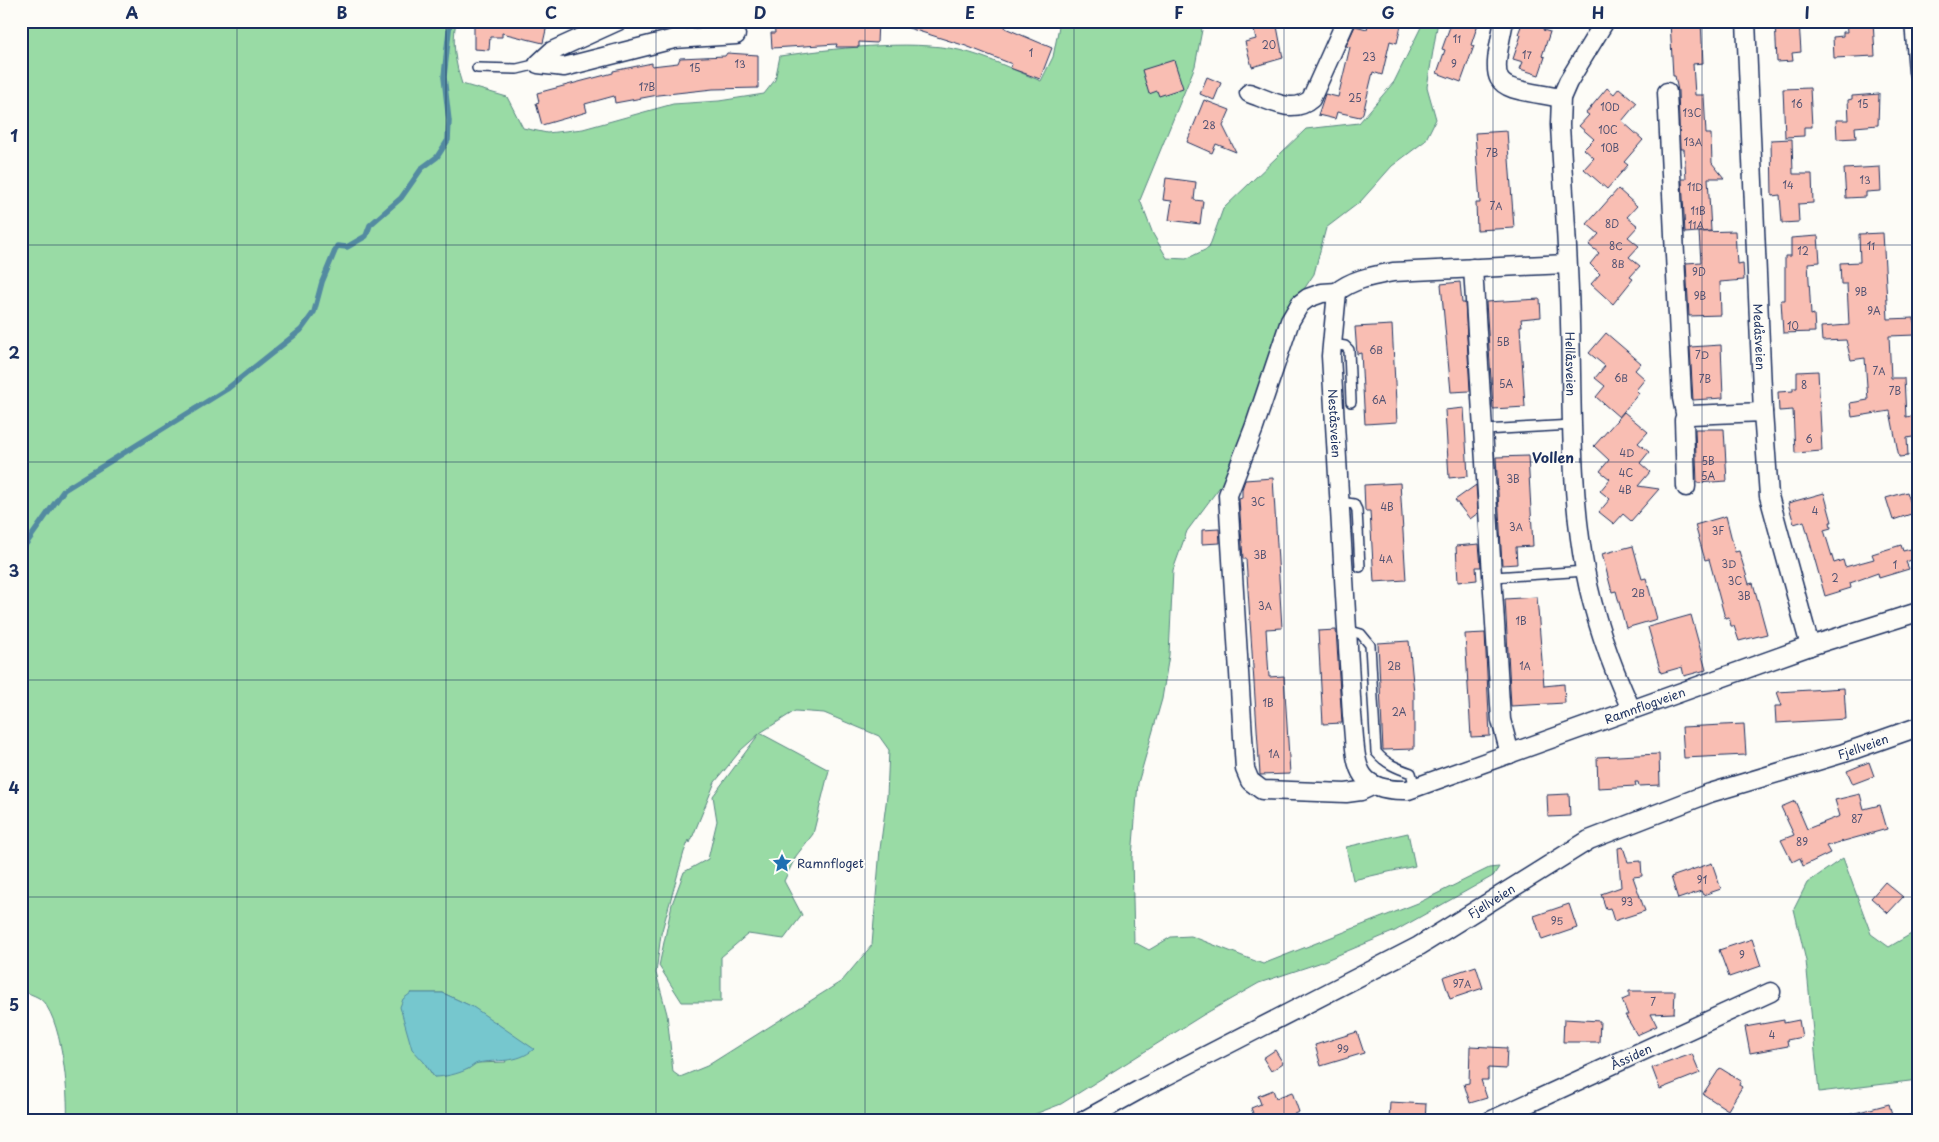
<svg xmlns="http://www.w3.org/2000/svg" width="1939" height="1142" font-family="'Playpen Sans',sans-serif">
<rect width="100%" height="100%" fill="#fdfcf7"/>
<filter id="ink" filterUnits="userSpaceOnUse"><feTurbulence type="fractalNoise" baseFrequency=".02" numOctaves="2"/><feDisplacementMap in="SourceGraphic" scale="10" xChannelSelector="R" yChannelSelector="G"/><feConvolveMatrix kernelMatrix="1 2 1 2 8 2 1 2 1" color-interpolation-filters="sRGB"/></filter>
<g filter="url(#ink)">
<path fill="#99dba5" stroke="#5a8582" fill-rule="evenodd" d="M21,21H456C452,44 455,62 462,84L507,97L523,128L547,133L583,129L673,104L719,101L764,94L775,80L780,56C830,49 910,39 959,50C986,56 1016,71 1041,81L1053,57L1060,21H1195L1202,30L1195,66L1140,200L1153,234L1167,258L1186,259L1209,248L1223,209L1306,129L1359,123L1394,82L1423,23L1438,21L1427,87L1436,119L1425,141L1392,166L1360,202L1326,228L1314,274L1279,327L1267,370L1225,480L1187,531L1173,570L1169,655L1162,699L1138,783L1132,857L1134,942L1149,950L1171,937L1191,936L1263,964L1418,903L1489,868L1499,867L1493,876L1395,931L1319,963L1259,983L1203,1015L1061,1104L1017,1121H67C69,1095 62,1013 39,998C34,995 27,993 21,990ZM795,711L824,713L879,736L889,750L887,796L880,849L872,945L842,981L707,1066L680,1077L673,1072L667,1014L656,973L661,934L684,852L689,840L690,843L715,782L741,750L759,734L713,796L717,821L708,859L684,872L672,904L659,966L682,1002H721V957L748,934L784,939L802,915L784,881L796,856L813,834L829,770L760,733ZM411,993H443L473,1007L506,1062L476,1063L468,1069L434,1077L424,1062Z
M1408,833L1415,866L1353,880L1346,847Z
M1843,858L1871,934L1889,947L1918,930V1080L1819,1092L1806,961L1794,909L1807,883Z"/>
<path fill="#76c7ce" stroke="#528aa1" d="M411,993H443L473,1007L534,1049C517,1064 497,1059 478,1063C474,1064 472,1067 468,1069C458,1074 445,1077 434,1077L424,1062L412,1049L400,1007L403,999Z"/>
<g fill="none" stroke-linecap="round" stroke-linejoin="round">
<path stroke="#528aa1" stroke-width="5.5" d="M21,551L64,490L227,389L301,330L314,312L322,282L337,246L347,247L366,236L370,225L401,198L422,168L437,157L448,140L449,121L444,77L450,21"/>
</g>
<path fill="#f9beb3" stroke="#1b2f5e" d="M474,21H548L543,43L502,33V37H490L489,50L474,49Z
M774,21H878L877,43L859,42V47H836L837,44L772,48L771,33H775Z
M899,21H995L1006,26L1005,28L1052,48L1040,79L1010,68L1012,64L966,46L899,25Z
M1271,21H1276L1283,58L1252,67L1245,42L1256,39L1253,26Z
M1369,21H1402L1397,43L1390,41L1382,75L1373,72L1363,113L1360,117L1337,112L1335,119L1318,115L1325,94L1338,97L1350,47L1346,46L1355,26L1367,29Z
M1452,21H1479L1471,45L1474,46L1461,82L1437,73L1445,50L1442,49Z
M1523,21H1546L1543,30L1550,32L1542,56L1545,57L1539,75L1520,69L1523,62L1513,59L1521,35L1518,34Z
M1670,21H1701L1703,63L1693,64L1695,95H1704L1706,134H1711L1712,163L1724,178H1708L1711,231L1685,233L1682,179H1686L1684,149H1680L1678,91L1675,76H1673Z
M1775,21H1799L1801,52L1792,53L1793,61L1777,62Z
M1846,21H1873L1875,56L1834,58L1833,37L1843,36V32H1847Z
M727,53L758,55V88L713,89L658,95L615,103L614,96L585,104L587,112L542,125L536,103L539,102L537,93L613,73V71L652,63V66L678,63L680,58L725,56Z
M1174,60L1183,88L1159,96L1157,91L1149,94L1142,70Z
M1207,77L1221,83L1214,100L1200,94Z
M1607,88L1614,94L1619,88L1637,103L1622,121L1643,140L1624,162L1628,165L1607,189L1584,169L1594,158L1584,149L1594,139L1579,126L1589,115L1586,113Z
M1810,88L1812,127H1804V136L1785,137L1783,89Z
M1879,94L1878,125L1855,127L1856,138L1837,139L1836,120H1849L1848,100L1852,99V96Z
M1204,100L1230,110L1223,126L1236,152L1216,144L1212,153L1187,142Z
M1507,131L1514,228L1477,230L1476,203H1480L1475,133Z
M1792,139L1793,174H1812L1813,203L1798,204L1799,222L1782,223L1780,195L1772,196L1771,140Z
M1880,167L1881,191L1866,192V197L1846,198L1844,169Z
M1166,178L1196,182L1194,200L1203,201L1200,224L1169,220L1172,201L1163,200Z
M1618,189L1637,206L1627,217L1638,226L1628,237L1639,246L1629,257L1640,266L1630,277L1633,279L1613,304L1591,284L1600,274L1590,264L1599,253L1589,245L1599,234L1587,224Z
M1735,231L1737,264L1743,263L1744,280L1720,282L1721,315L1689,316L1686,263L1701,262L1699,232Z
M1883,233L1888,319L1914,318L1915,335L1889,336L1891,378H1904L1906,417L1912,416L1913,422L1918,421V436L1907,438L1908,456L1899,457L1890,411L1852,417L1850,403L1868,400L1865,358L1851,360L1846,340L1822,341L1821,327L1849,325L1847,284H1841L1840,263L1860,262L1859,234Z
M1818,236L1820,262L1808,263L1811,315L1814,314L1815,332L1783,333L1781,300H1785V256H1791V238Z
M1460,282L1462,303H1465L1470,391L1451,392L1441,284Z
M1540,299L1541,317L1521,319L1522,326H1520L1525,407L1493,409L1486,302Z
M1392,325L1397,422L1365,424L1361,353L1357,354L1355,327Z
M1606,333L1641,363L1635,370L1645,379L1636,390L1639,393L1619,417L1596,397L1605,386L1595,378L1605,366L1589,353Z
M1721,345L1723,398L1693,400L1690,347Z
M1818,371L1822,451L1795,453L1793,410L1779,411L1778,392L1793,391V388H1797V372Z
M1464,408L1468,476L1449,478L1445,410Z
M1624,412L1648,432L1638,443L1649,452L1640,463L1650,472L1638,486L1659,489L1631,521L1623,514L1614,524L1599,512L1610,499L1600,491L1610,479L1600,471L1609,460L1594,446Z
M1695,429H1724L1727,481L1697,483Z
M1528,456L1533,546L1516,547L1517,564L1502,565L1496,457Z
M1273,478L1282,628L1266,629L1269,677L1284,676L1290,774L1260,775L1246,559H1243L1239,499L1242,498V489L1245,480Z
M1400,483L1406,580L1374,582L1370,511H1365L1364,485Z
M1476,485L1478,513L1470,519L1455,500Z
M1907,492L1914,513L1893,520L1886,498Z
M1824,493L1832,522H1830L1831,528L1824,530L1834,563L1843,560L1845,567L1874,559L1872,554L1901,545L1903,551L1911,549L1914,559L1906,562L1909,569L1879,578L1878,573L1850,583L1851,588L1825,596L1804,521L1794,524L1788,503Z
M1726,516L1735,552L1739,551L1749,584L1753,583L1767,634L1739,641L1734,626H1731L1729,617L1725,618L1709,559L1705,560L1695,525Z
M1219,529L1220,543L1202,544V530Z
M1479,544L1481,567H1476L1477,580L1458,582L1456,546Z
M1633,546L1642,579L1646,578L1657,619L1626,628L1616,591L1612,592L1602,554Z
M1537,597L1544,686L1564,684L1565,703L1511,706L1505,599Z
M1691,615L1706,670L1684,676L1682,667L1661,673L1648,627Z
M1336,630L1342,723L1323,724L1318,631Z
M1485,633L1490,736L1471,737L1465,634Z
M1409,641L1414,693V749L1383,750L1378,643Z
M1844,688L1846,719L1776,723L1775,706H1782L1777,692Z
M1744,724L1746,755L1684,758L1682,727Z
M1659,754L1660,785L1639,786L1638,782H1635L1636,786L1598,788L1597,757Z
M1869,762L1874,776L1853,784L1847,771Z
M1569,794L1570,816L1548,817L1547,795Z
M1860,794L1864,809L1880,805L1887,829L1826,846L1830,853L1803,866L1800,858L1792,862L1781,840L1794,835L1781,807L1795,801L1807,829L1840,816L1835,800Z
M1623,847L1628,862L1641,861L1642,876L1633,877L1645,911L1614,921L1610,908L1606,909L1601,894L1621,887L1618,848Z
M1712,863L1721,889L1703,895L1701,891L1678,899L1671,877Z
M1885,882L1903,897L1888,913L1871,898Z
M1569,904L1577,928L1542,940L1534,916Z
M1752,939L1761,966L1729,977L1719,950Z
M1476,966L1483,988L1450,999L1443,977Z
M1629,991H1675L1674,1013L1651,1014L1657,1026L1637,1035L1625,1015H1628L1622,1000L1629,997Z
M1564,1019L1600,1021L1599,1042H1563Z
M1784,1020V1023L1799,1020L1802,1037L1787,1040L1788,1046L1750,1053L1745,1027Z
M1357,1032L1364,1053L1321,1066L1315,1045Z
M1470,1046L1507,1048L1506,1069L1488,1068V1080H1481L1487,1098L1470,1103L1464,1084L1469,1083Z
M1275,1050L1283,1063L1271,1071L1263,1058Z
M1692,1054L1700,1073L1660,1089L1652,1068Z
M1720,1068L1741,1081L1739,1085L1742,1087L1728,1110L1703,1094Z
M1273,1090L1276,1098L1292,1092L1299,1112L1276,1121H1256L1251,1108L1261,1104L1258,1096Z
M1390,1102L1426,1104L1425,1121H1389Z
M1889,1104L1894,1121H1844V1116Z"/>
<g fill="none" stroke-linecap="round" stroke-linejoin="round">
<defs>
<path id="service" d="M477,68L517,69L538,64
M1332,344L1345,346L1349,350L1351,402
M1484,430L1573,425
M1340,502L1354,504L1357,510L1360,567
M1494,577L1586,571
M1347,630L1361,634L1370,645L1376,752C1386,764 1397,768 1411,773L1415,787"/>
<g id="minor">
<path d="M618,21L552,51L538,64L564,67L674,39L736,35"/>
<path d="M1504,21C1489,93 1493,85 1561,98"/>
<path id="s1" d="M1605,21L1568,82L1561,98L1560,125C1563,181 1567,236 1569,291C1573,384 1568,478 1585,570C1594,618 1611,665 1631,709"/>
<path id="s2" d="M1746,21L1763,412L1769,496L1810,646"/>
<path d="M1914,21L1918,72"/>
<path d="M1667,92L1682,398L1685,413L1690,415"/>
<path d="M1249,93C1269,100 1293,115 1311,99L1346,21"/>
<path id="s3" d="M1567,264L1393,272C1373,276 1353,279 1337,292L1331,356L1352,715C1357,761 1350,792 1408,790L1810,646L1918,612"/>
<path d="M1473,268L1501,720L1510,754"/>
<path d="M1337,292L1322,293L1308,298L1300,304L1290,321L1254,428L1228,495L1245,769L1250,781L1262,790L1346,793L1361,791L1372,786"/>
<path d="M1686,487L1684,420L1690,415L1763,412"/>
<path id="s4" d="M1083,1121L1139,1090L1419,946L1589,840L1710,793L1844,753L1918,727"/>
<path id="s5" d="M1490,1121L1771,992"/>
</g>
</defs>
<use href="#service" stroke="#1b2f5e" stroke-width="12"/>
<use href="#minor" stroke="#1b2f5e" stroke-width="21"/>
<use href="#service" stroke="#fdfcf7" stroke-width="9"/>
<use href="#minor" stroke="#fdfcf7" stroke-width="18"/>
</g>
</g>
<path fill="none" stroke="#1b2f5e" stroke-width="1" stroke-opacity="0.55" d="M237,21V1121M446,21V1121M656,21V1121M865,21V1121M1074,21V1121M1284,21V1121M1493,21V1121M1702,21V1121M21,245H1918M21,462H1918M21,680H1918M21,897H1918"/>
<defs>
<symbol id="sight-bare" viewBox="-9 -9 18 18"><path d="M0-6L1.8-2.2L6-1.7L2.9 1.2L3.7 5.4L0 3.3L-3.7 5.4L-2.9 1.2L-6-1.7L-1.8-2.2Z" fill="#1f6fb2" stroke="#fdfcf7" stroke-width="2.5" paint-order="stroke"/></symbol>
</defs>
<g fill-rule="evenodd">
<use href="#sight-bare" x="768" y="849" width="28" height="28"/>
</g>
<g text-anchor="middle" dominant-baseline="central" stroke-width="4" stroke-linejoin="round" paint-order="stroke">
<g font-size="10" fill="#525373">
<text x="1457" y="38">11</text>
<text x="1269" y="44">20</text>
<text x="1031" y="52">1</text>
<text x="1527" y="54">17</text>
<text x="1369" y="56">23</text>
<text x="740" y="63">13</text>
<text x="1454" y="63">9</text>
<text x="695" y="67">15</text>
<text x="647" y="86">17B</text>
<text x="1355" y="97">25</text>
<text x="1797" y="103">16</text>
<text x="1863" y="103">15</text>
<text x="1610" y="106">10D</text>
<text x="1692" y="112">13C</text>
<text x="1209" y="124">28</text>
<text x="1608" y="129">10C</text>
<text x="1693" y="141">13A</text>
<text x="1610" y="147">10B</text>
<text x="1492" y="152">7B</text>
<text x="1865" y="179">13</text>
<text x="1788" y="184">14</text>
<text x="1695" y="186">11D</text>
<text x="1496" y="205">7A</text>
<text x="1698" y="210">11B</text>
<text x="1612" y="223">8D</text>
<text x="1696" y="224">11A</text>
<text x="1616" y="245">8C</text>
<text x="1871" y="245">11</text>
<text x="1803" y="250">12</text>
<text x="1618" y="263">8B</text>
<text x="1699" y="271">9D</text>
<text x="1861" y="291">9B</text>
<text x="1700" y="295">9B</text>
<text x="1874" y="310">9A</text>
<text x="1793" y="325">10</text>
<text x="1503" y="341">5B</text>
<text x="1376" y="349">6B</text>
<text x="1702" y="354">7D</text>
<text x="1879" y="370">7A</text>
<text x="1621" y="377">6B</text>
<text x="1705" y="378">7B</text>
<text x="1506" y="383">5A</text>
<text x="1804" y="384">8</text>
<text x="1895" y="390">7B</text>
<text x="1379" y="399">6A</text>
<text x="1809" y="438">6</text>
<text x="1627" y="452">4D</text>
<text x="1708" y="460">5B</text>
<text x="1626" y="472">4C</text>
<text x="1708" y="475">5A</text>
<text x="1513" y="478">3B</text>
<text x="1625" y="489">4B</text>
<text x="1258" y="501">3C</text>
<text x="1387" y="506">4B</text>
<text x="1815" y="510">4</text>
<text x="1516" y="526">3A</text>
<text x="1718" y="530">3F</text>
<text x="1260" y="554">3B</text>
<text x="1386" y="558">4A</text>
<text x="1729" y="563">3D</text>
<text x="1895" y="564">1</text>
<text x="1835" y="577">2</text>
<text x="1735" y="580">3C</text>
<text x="1638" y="592">2B</text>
<text x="1744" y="595">3B</text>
<text x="1265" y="605">3A</text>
<text x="1521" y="620">1B</text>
<text x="1394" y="665">2B</text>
<text x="1525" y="665">1A</text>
<text x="1268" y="702">1B</text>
<text x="1399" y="711">2A</text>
<text x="1274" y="753">1A</text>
<text x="1857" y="818">87</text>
<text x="1802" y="841">89</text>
<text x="1702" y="879">91</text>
<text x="1627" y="901">93</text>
<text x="1557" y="920">95</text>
<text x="1742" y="954">9</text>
<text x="1462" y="983">97A</text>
<text x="1653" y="1001">7</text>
<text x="1772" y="1034">4</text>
<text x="1343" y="1048">99</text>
</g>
<g font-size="12" fill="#1b2f5e" stroke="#fdfcf7">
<text stroke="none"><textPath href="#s2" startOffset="316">Medåsveien</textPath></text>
<text stroke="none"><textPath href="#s1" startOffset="355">Hellåsveien</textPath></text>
<text stroke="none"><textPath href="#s3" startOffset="366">Neståsveien</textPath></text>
<text stroke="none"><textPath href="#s3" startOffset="1021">Ramnflogveien</textPath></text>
<text stroke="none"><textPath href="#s4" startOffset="869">Fjellveien</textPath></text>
<text stroke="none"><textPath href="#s4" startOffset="464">Fjellveien</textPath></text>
<text stroke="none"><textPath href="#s5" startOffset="155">Åssiden</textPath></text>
</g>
<g font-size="12" fill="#1b2f5e" stroke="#fdfcf7" text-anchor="start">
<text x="797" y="863">Ramnfloget</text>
</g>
<g font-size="14" font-weight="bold" fill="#1b2f5e" stroke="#fdfcf7">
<text x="1553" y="457">Vollen</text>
</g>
</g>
<rect width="1939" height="1142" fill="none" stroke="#fdfcf7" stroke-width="55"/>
<rect x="28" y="28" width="1884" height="1086" fill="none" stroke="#1b2f5e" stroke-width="2"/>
<g font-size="16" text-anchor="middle" font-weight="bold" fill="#1b2f5e">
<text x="132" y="19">A</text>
<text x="342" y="19">B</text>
<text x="551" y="19">C</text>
<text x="760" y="19">D</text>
<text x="970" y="19">E</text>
<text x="1179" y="19">F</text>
<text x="1388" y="19">G</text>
<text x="1598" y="19">H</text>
<text x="1807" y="19">I</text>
<text x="14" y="142">1</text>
<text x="14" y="359">2</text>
<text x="14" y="577">3</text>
<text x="14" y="794">4</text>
<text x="14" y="1011">5</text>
</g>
</svg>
